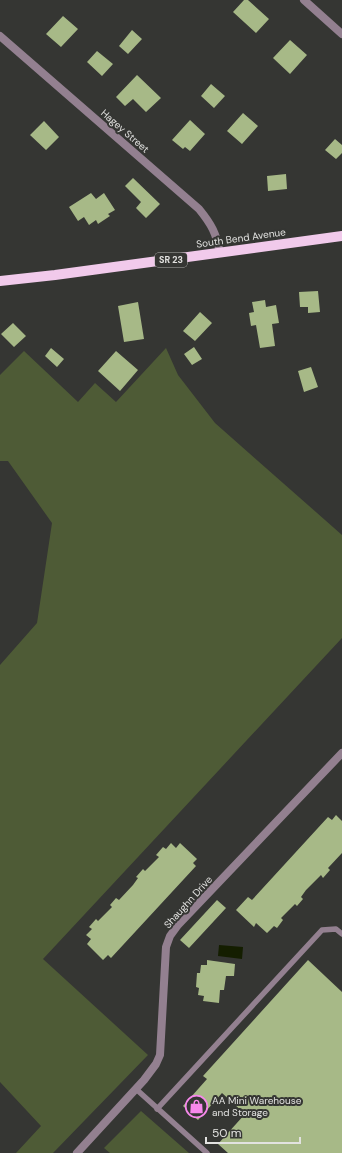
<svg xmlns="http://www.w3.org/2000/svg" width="342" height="1153" font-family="'DM Sans',sans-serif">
<rect width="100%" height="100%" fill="#353633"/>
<path fill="#4e5b36" d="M166,348L178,375L215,423L342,535V638L43,959L148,1055L53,1153H16L41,1126L0,1082V665L37,623L52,523L8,461H0V375L24,351L78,402L95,383L116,402Z
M141,1111L189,1153H110L104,1148Z"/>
<path fill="#141e00" d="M219,945L243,947L242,959L218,956Z"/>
<path fill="#a7b987" d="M244,0H248L269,19L256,33L233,12Z
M63,16L78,29L61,47L46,34Z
M132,30L142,39L128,54L119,46Z
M290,40L307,55L290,74L273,58Z
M97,51L113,64L102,76L87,62Z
M137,75L161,98L146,112L133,99L125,106L116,97Z
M211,84L225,96L214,108L201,96Z
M243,113L258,126L242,144L227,131Z
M190,120L205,134L190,151L185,147L183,149L172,140Z
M44,121L59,137L46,150L30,135Z
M335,139L342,145V153L336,159L325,150Z
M286,174L287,189L268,191L267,176Z
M133,178L160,204L146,218L136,208L141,202L125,186Z
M91,193L96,199L104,193L115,210L108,214L110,216L98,224L96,220L89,225L84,217L78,221L69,207Z
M318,291L320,312L308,313V307H300L299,292Z
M265,300L266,307L276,305L279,323L272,324L275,346L260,348L256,325L251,326L249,313L254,312L252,302Z
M138,302L144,339L124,342L118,306Z
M200,312L212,323L195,341L183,331Z
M13,323L26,336L14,347L1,334Z
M194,347L202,359L192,365L184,354Z
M51,348L64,359L57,367L45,356Z
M116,351L138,370L120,391L98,371Z
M311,367L318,387L304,392L298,371Z
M336,815L342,821V853L328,868L330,870L323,878L321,875L306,890L301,897L303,899L297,906L295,904L281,918L283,920L277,928L274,926L267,933L256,923L254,927L236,910L248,897L252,900L328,817L332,820Z
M171,843L176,848L180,843L197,859L193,863L196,866L111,958L108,955L103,960L87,944L91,939L86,935L92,929L89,927L96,919L98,921L112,907L110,905L116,898L119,900L133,885L138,878L136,877L143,869L145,871L159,857L156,855L163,847L166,849Z
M217,900L226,908L189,948L180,940Z
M207,960L235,964L234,976H226L224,990H220L219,1003L203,1001L204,996L198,995L199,988L196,987L197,973H200L201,965H207Z
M308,960L342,992V1153H228L218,1144L245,1114L222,1093L198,1120L183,1106L207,1079L203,1076Z"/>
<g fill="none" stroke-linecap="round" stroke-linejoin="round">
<path stroke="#938090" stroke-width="5.5" d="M136,1089L207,1153
M157,1109L322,930L336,929L342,934"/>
<path stroke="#938090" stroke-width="8" d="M304,0L342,34
M0,36L199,209C212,225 216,233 220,253
M77,1153L144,1080L156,1064L160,1055L166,947L170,936L178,925L342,753"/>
<path stroke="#f1caeb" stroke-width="10" d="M0,281L55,275L342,236"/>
</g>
<defs>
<symbol id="shop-ring" viewBox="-11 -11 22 22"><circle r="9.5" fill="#353633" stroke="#f788eb" stroke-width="1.5"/><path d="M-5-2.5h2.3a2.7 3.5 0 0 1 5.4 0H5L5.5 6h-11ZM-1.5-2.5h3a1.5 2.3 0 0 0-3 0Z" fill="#f788eb"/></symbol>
</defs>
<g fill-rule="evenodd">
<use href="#shop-ring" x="184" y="1094" width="25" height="25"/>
</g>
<g text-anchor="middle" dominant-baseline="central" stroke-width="4" stroke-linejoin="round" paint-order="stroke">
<rect fill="#353633" stroke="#aeaeac" stroke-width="1" x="155" y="253" width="32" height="14" rx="3"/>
<g font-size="9" font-weight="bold" fill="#e2e2e0">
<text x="171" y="260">SR 23</text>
</g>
<g font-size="10" fill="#e2e2e0" stroke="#353633">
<text transform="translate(125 131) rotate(41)">Hagey Street</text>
<text transform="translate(241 238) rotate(-8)">South Bend Avenue</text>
<text transform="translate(188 902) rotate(-48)">Shaughn Drive</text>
</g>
<g font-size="10" fill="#e2e2e0" stroke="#353633" text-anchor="start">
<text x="212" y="1100">AA Mini Warehouse<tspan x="212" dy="12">and Storage</tspan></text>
</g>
</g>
<path d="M206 1137v6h94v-6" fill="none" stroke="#e2e2e0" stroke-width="2"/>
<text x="212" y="1137" font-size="12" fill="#e2e2e0" stroke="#353633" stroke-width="3" paint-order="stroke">50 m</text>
</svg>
